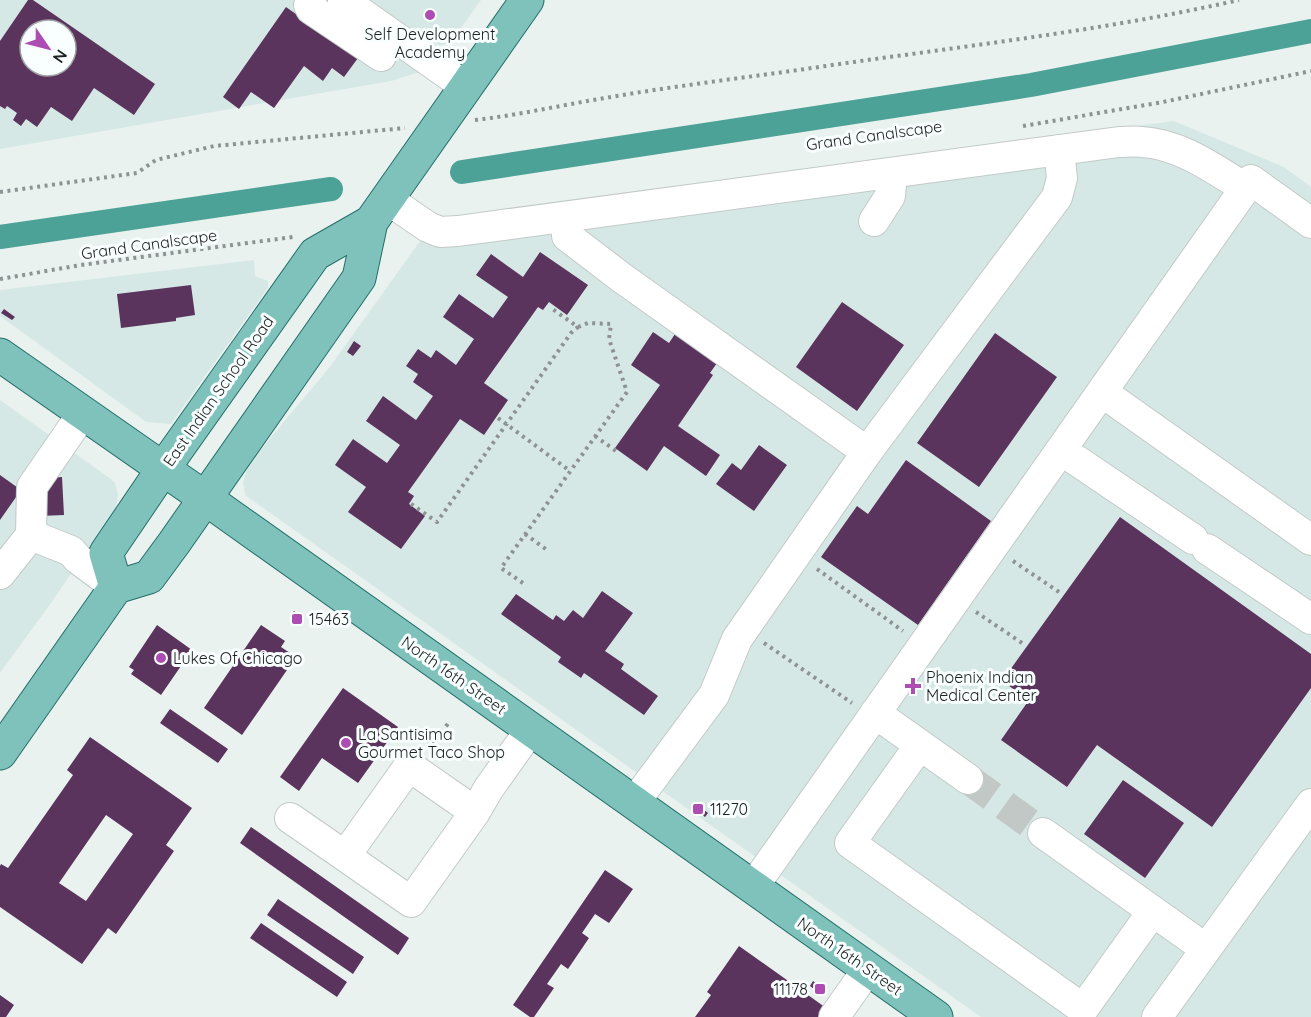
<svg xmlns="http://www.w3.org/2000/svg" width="1311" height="1017" font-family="Quicksand,sans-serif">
<rect width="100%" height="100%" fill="#eaf2f0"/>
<path fill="#d6e8e5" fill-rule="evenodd" d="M0,0H319L420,72L391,81L0,149ZM30,30H66V66H30Z
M370,0H481L451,42L442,45L433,44L425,40Z
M1174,121L1284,167L1311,187V1017H981L245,495L243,482L248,467L257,454L329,368L438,216L445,218Z
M254,260L255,276L268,281V288L171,424L146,422L0,316V290Z
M0,400L111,479L115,483L118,495L117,502L114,511L51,603L0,673Z"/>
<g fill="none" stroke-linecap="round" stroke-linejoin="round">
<path stroke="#4da297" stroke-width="24" d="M462,172L1031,85L1311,31
M0,237L331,189"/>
</g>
<path fill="#5b345d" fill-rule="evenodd" d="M28,0H33L155,84L134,115L94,88L72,121L51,107L37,127L26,119L21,126L13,120L17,113L7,106L5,109L0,106V41ZM30,30H66V66H30Z
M286,7L358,58L344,77L332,68L323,81L304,66L274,108L251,92L239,109L223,97Z
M540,252L588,285L567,315L549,302L543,310L538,307L484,383L508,400L484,435L460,419L408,492L414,496L409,504L425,516L401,549L348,512L366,487L335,465L353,439L387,463L400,445L366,421L383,396L416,420L433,396L413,382L418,374L406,366L418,349L431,358L436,350L456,365L474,339L443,317L459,294L493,318L508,297L476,275L491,254L523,277Z
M191,285L195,315L176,318V321L121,328L117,294Z
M842,302L904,345L857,411L796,367Z
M4,309L15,317L12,320L1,313Z
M653,332L669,343L675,334L717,363L710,373L713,375L678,426L720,455L706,476L664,446L647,471L615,448L660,385L631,365Z
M995,333L1057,377L979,487L917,443Z
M354,341L361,346L353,356L347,352Z
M759,445L787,465L754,511L716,484L732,463L741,470Z
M906,460L991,521L918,625L821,557L857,506L868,514Z
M0,475L21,490L0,520Z
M62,477L64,515L40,516L38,479Z
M1120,517L1311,654V688L1212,827L1097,745L1067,787L1001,740L1029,700L1002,681Z
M602,591L633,613L605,651L624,664L621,669L658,696L644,715L584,673L581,678L558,662L561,657L501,614L516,594L553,620L556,615L564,621L573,610L583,618Z
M294,611L302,617L301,624L290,616Z
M157,625L192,650L161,695L131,674L134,670L129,667Z
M261,625L285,641L281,647L296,657L242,735L204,708Z
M343,688L398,727L358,783L322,758L299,791L280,777Z
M170,709L228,749L218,763L160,723Z
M90,737L192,808L166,845L174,851L116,934L108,928L82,964L0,907V866L1,864L8,868L73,775L67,770ZM106,815L133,834L86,901L59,883Z
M1123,780L1184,823L1145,878L1084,834Z
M699,806L708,813L705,817L696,810Z
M251,827L409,938L398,955L240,843Z
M605,870L633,889L609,923L595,914L582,933L589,938L568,969L561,964L547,984L554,988L534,1017H530L513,1005Z
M278,899L364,957L353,974L267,915Z
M261,923L347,982L337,997L250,938Z
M739,946L829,1010L824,1017H695L711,995L707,992Z
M813,981L823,988L822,995L810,986Z
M0,995L14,1005L6,1017H0Z"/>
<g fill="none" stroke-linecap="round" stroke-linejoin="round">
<path stroke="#c1c8c6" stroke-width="30" stroke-dasharray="30 15" stroke-linecap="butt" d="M968,779L1043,833"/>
<defs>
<path id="minor" d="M311,0L309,5L311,9L381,56
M343,0L466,87
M387,199L428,227L440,232L458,231L1119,142C1127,142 1135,141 1142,142C1180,144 1214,169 1245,188
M566,217L567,236L622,278L867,452L1057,197L1062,178L1059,150
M874,221L890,196L892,173
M1102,392L1311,540
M1061,450L1193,539
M31,535L71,551L78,559L116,587
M1207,549L1311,619
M0,574L31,535L32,487L83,413
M875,713L968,779
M920,745L850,843L1083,1009L1153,911
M634,803L714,695L737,639L867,452
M475,812L409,766L345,856L411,902L475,812L489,788L531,729
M290,818L345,856
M1043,833L1206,949
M753,887L1251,180L1311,223
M834,1017L868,969
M1157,1017L1311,804"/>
<path id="major" d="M0,355L205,498L936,1017
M116,587L106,553L163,469L315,254L371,222
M0,753L116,587L149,577L174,543L359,278L371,222L527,0"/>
</defs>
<use href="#minor" stroke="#c2cac8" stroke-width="32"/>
<use href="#major" stroke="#246f68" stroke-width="35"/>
<path stroke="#8d9392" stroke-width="4" stroke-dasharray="3 4.5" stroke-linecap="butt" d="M475,120C519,115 562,105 605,98C674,86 743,78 812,68C954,47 1098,32 1239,0
M1023,126L1163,102L1311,71
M0,192L137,173L156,160L214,146L405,128
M0,279L81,265L293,237
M498,418L570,471
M595,436L616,451
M411,504L437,522L571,333L578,327
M525,534L547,550
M1013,561L1062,594
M817,569L903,631
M523,583L501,568L627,392L609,339L611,324L588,323L578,327L551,308
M976,612L1025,645
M764,643L852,703
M415,732L433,745L449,722"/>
<use href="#minor" stroke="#fff" stroke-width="30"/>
<use href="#major" stroke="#7ec2bb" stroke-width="33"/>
</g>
<g fill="#ad4cb3" stroke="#f8fffe" stroke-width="2">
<circle cx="430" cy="15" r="6"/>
<rect x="291" y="613" width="12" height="12" rx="3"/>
<circle cx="161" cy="658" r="6"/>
<path d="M910 677h6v6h6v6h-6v6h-6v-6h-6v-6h6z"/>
<circle cx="346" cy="743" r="6"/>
<rect x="692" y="803" width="12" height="12" rx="3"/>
<rect x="814" y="983" width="12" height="12" rx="3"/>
</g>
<g text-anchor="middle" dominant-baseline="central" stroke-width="6" stroke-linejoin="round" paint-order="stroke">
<g font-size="16" fill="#1d2020" stroke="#f8fffe" text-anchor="start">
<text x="430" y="34" text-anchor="middle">Self Development<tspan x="430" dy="18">Academy</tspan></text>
<text x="309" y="619">15463</text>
<text x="173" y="658">Lukes Of Chicago</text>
<text x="926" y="677">Phoenix Indian<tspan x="926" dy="18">Medical Center</tspan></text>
<text x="358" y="734">La Santisima<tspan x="358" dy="18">Gourmet Taco Shop</tspan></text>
<text x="710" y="809">11270</text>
<text x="808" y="989" text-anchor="end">11178</text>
</g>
<g font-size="16" fill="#1d2020" stroke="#f8fffe">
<text transform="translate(874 135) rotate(-8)">Grand Canalscape</text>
<text transform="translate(149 244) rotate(-8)">Grand Canalscape</text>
<text transform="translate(218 391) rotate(-55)">East Indian School Road</text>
<text transform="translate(454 675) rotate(35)">North 16th Street</text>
<text transform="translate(850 956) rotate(35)">North 16th Street</text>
</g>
</g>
<g transform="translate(48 48) rotate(125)"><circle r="28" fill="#f8fffe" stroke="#a0a6a5" stroke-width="1.5"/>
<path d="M0-4.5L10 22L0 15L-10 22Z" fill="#ad4cb3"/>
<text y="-9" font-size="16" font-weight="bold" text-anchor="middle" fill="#1d2020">N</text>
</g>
</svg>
